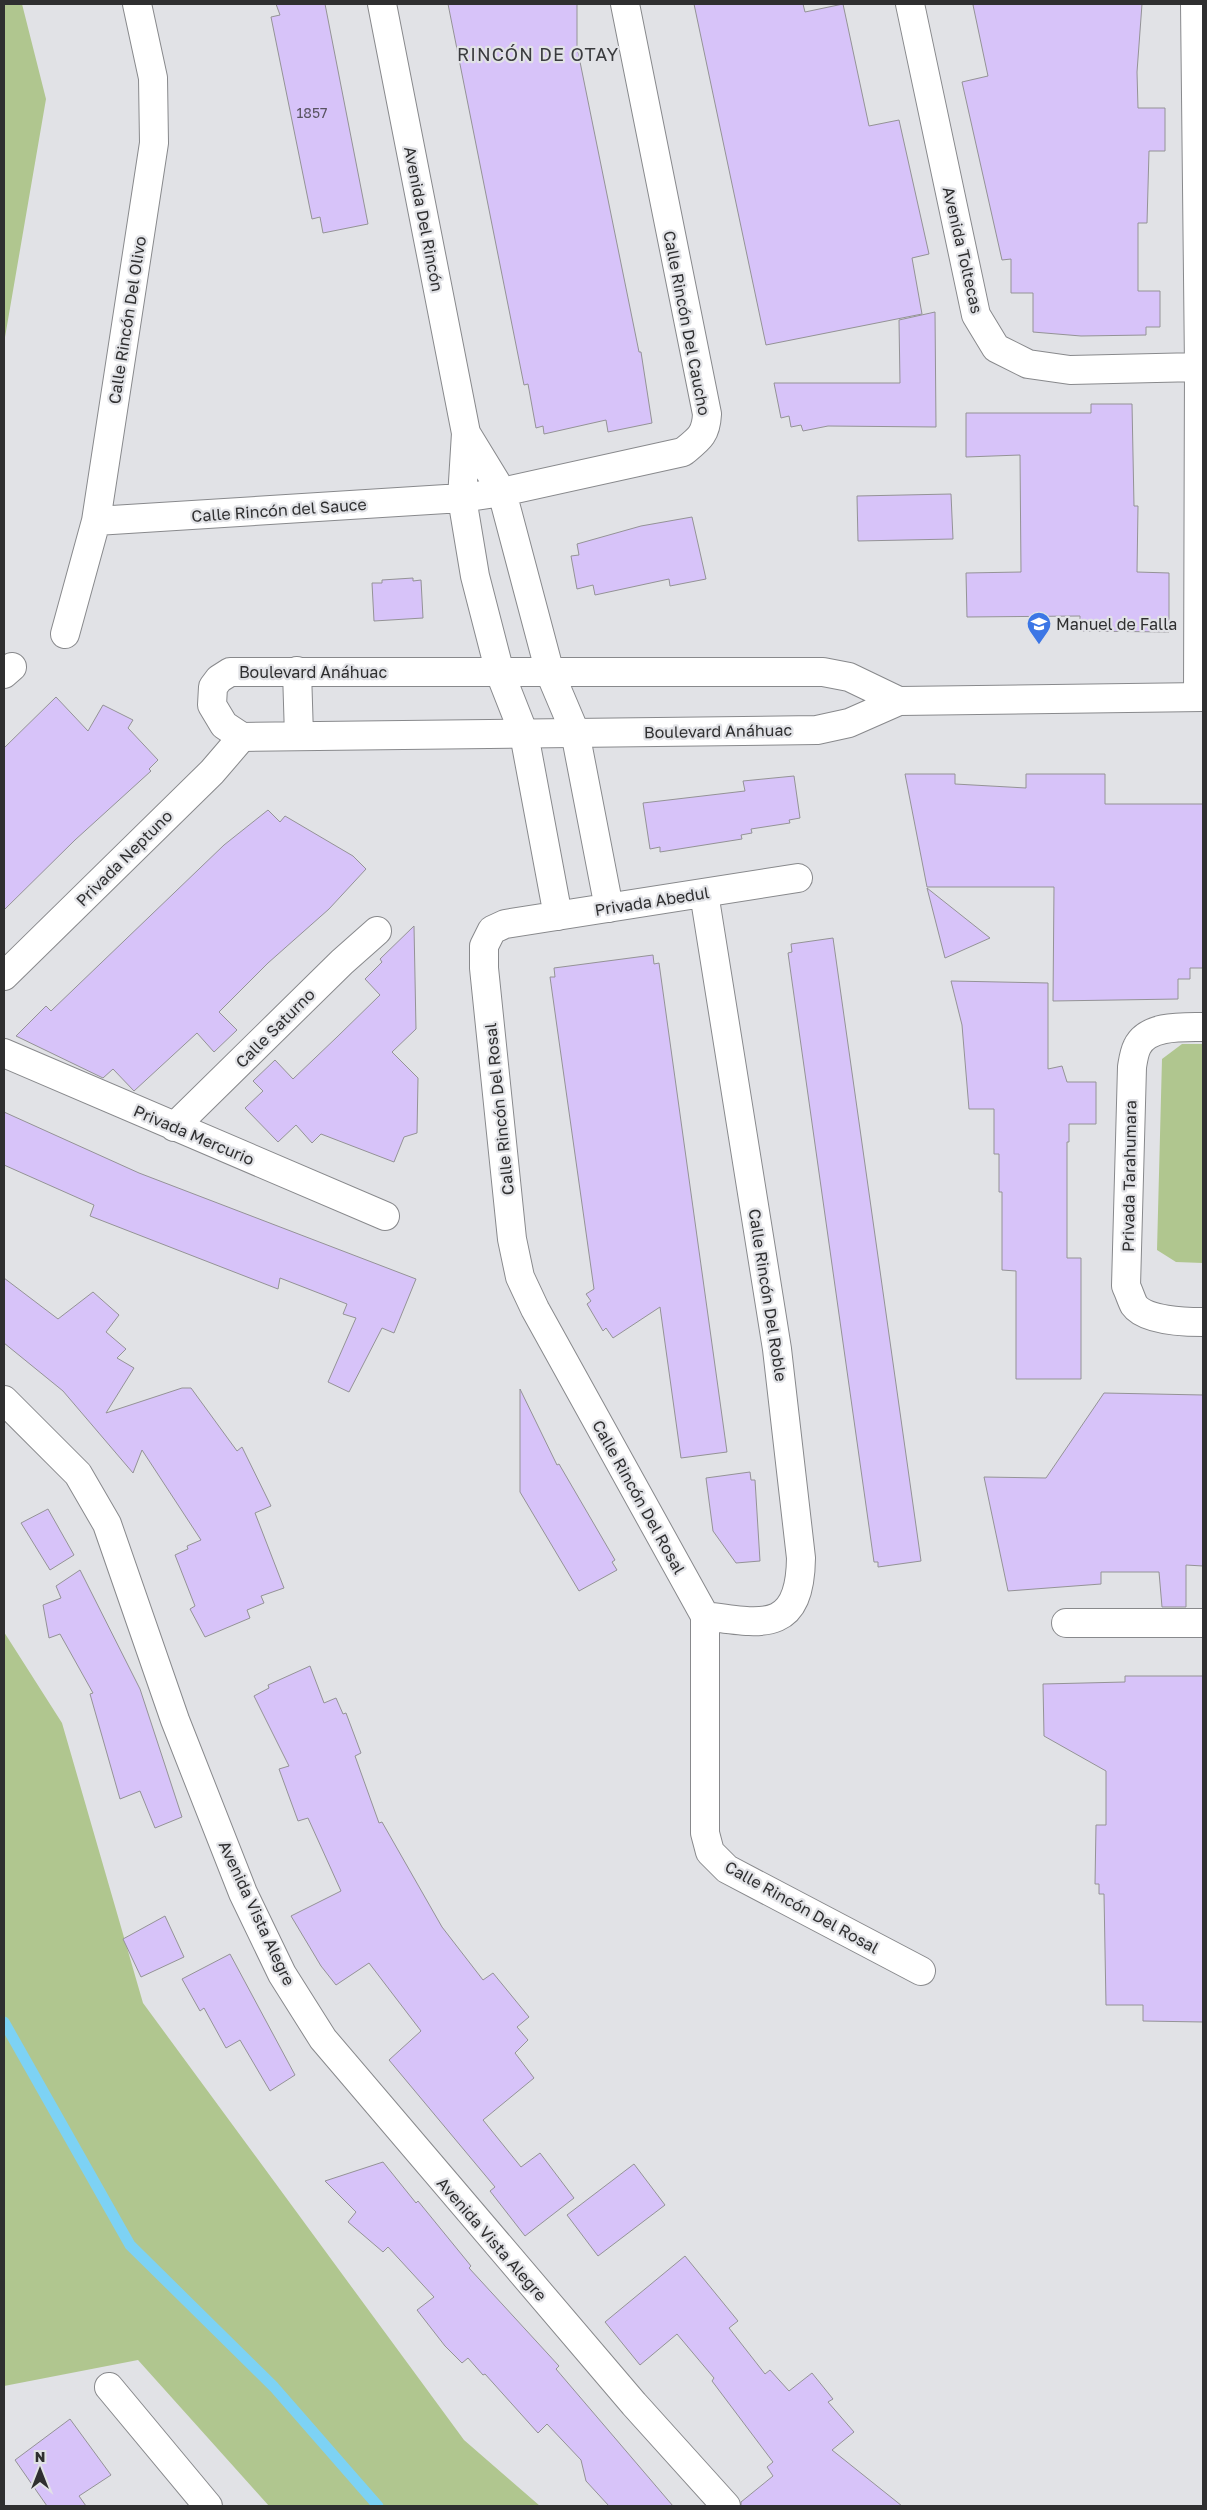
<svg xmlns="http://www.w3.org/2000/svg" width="1207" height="2510" font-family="'Golos Text',sans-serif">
<rect width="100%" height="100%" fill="#e1e2e6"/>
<path fill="#b0c68f" d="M4,4H22L46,99L4,343Z
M1182,1044H1203V1263L1176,1262L1157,1250L1162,1059Z
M4,1632L62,1723L143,2003L464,2440L540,2506H269L138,2360L4,2386Z"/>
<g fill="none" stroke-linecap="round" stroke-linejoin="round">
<path stroke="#7dd2f4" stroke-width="11" d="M4,2022L130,2245L274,2387L378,2506"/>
</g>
<path fill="#d7c3f9" stroke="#949396" d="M276,4H325L368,224L323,233L320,217L312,219L271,17L280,15Z
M448,4H577V47L639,352H641L652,423L608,432L606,420L544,434L543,426L536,428L528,384L524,385Z
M694,4H803L805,12L843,4L869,126L899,120L929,254L912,258L922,314L766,345Z
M975,4H1142L1137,72L1138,108H1165V151H1149L1147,223H1138V291H1160V327H1146V335L1081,336L1033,332V293H1011V259L1002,260L962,82L988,76L973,5Z
M935,312L936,427L828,426L803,431L801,425L791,427L789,416L781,418L774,383H900L899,320Z
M1091,404H1132L1134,506H1138L1137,572L1169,573V632L1080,631V616L967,617L966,573L1021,572L1020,455L966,457V413H1091Z
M951,494L953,539L858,541L857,496Z
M692,517L706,579L670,586L669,579L595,595L593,585L577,589L571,556L579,555L577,544L641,526Z
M413,578V581L421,580L423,618L374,621L372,583H382V580Z
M56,697L88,731L103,705L133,720L128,728L158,760L149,769L151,771L75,840L4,910V748Z
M905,774H955V784L1026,788V774H1105V804H1203V968H1190V979H1178V999L1053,1001L1054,887H927Z
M794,776L800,818L789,820L790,823L751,829L752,833L741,835L742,839L660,852V847L650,849L643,803L745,791L743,781Z
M268,810L280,822L285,816L353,856L366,869L329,909L268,963L219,1012L237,1030L214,1052L197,1033L134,1091L113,1069L103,1078L16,1036L46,1006L51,1011L224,845Z
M927,888L990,938L945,958Z
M414,926L416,1029L392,1052L418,1078L417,1133L404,1137L394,1162L321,1134L312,1143L296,1125L278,1142L245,1108L263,1091L253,1081L275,1060L293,1079L337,1037L380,995L365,979L382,962L380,959Z
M833,938L921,1561L878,1567V1562H874L788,953L792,952L791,944Z
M653,955L654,964L659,963L727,1452L681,1458L660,1307L613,1338L606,1328L603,1331L587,1304L591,1301L586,1294L594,1289L550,977H555L554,968Z
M951,981L1048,983V1069L1062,1066L1067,1082H1096V1124H1069V1142H1067V1258H1081V1379H1016V1271L1002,1270V1192H999V1154H994V1109H969L962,1025Z
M4,1112L139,1173L416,1279L394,1333L382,1328L349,1392L328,1382L356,1318L343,1314L347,1304L280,1278L278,1289L90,1216L94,1205L4,1165Z
M4,1278L58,1319L93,1292L119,1315L106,1332L126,1349L117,1358L134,1368L106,1413L182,1388H191L237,1451L242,1447L271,1506L255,1513L284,1588L261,1596L264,1603L247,1610L250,1618L205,1637L190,1609L195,1606L175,1555L188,1549L187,1546L201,1540L142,1450L133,1473L63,1391L4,1343Z
M520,1389L557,1465L559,1464L615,1560L612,1562L617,1570L579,1591L520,1492Z
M1104,1393L1203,1395V1566L1186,1565V1607H1162L1159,1572H1101V1584L1008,1591L984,1477L1046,1478Z
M750,1472L751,1480H755L760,1561L736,1563L713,1531L706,1478Z
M48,1509L74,1555L50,1570L21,1523Z
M80,1570L140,1689L182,1817L155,1828L140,1791L120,1799L90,1694L93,1693L60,1634L49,1638L43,1605L61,1598L56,1586Z
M310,1666L324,1703L336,1698L343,1714L346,1713L361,1753L355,1756L379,1823L382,1822L442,1927L483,1980L493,1973L529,2017L517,2027L528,2040L515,2053L534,2078L483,2120L521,2167L540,2153L574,2198L525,2236L490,2191L495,2187L389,2060L421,2031L369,1963L336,1985L321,1966L291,1916L341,1891L308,1818L298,1821L279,1769L289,1766L254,1696L269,1688L268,1685Z
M1125,1676H1203V2022L1143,2021V2005H1106L1104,1894H1099V1884H1095L1096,1825H1106V1771L1044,1736L1043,1684L1125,1682Z
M165,1916L184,1957L141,1977L123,1939Z
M230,1954L295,2075L270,2091L240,2040L226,2048L204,2008L200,2011L182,1979Z
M383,2162L416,2203L418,2201L471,2266L469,2268L559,2366L556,2369L673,2506H609L586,2481L581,2460L547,2424L538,2433L485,2374L483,2375L468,2358L462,2363L445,2346L417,2310L434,2297L388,2247L383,2252L348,2222L356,2212L325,2181Z
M634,2164L665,2205L598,2256L567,2215Z
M685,2256L738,2321L729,2328L765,2374L770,2370L789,2391L812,2373L833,2399L828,2402L854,2432L832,2450L902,2506H741V2502L773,2476L767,2467L773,2462L712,2381L714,2378L677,2334L640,2365L605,2322Z
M70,2419L111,2475L79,2496L86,2506H47L15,2460Z"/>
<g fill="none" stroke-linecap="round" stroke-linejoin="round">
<defs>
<path id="street" d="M382,4L466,433L462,498L475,576L500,673L524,734L558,916
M910,4L976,315L996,348L1028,364L1070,370L1199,367
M1195,4L1199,367L1198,697
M466,433L502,492L550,673L575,732L609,908
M96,521L462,498L502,492L683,452C699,439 706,435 707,414L625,4
M65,634L96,521L154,143L153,78L137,4
M4,674L12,667
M798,878L505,924L492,930L484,946V968L512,1239L520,1277L535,1309L705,1616V1833L710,1852L727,1869L921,1971
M704,893L777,1349L801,1558C800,1633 763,1624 705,1616
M4,976L212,772L242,737
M1203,1027C1183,1027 1147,1025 1137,1047C1134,1053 1133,1061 1132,1067L1126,1286C1129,1292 1131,1299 1134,1305C1145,1321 1186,1322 1203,1322
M4,1053L385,1216
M174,1127L342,962L377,931
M4,1400L78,1474L107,1524L175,1720L243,1893L282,1974L323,2039L634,2404L726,2506
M1066,1623H1203
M109,2387L208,2506"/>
<path id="secondary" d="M297,671L299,736
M899,701L849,677L823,672H230L219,679L213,687L212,705L224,725L242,737L817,730L849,723L899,701L1203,697"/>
</defs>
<use href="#street" stroke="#88898c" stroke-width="30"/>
<use href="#secondary" stroke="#88898c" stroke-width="30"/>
<use href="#street" stroke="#fff" stroke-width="28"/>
<use href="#secondary" stroke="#fff" stroke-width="28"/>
</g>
<defs>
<symbol id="school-pin" viewBox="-11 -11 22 30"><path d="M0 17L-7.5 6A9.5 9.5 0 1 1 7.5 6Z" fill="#3c76e5" stroke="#e1e2e6"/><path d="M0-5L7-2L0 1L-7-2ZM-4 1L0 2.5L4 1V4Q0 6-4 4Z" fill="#fff"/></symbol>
</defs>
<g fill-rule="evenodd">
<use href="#school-pin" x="1025" y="610" width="28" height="38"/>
</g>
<g text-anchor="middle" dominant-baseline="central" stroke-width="4.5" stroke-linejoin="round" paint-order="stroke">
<g font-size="14" fill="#595462">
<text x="312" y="112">1857</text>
</g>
<g font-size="16" fill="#2f2f30" stroke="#e1e2e6">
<text transform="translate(424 219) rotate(79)">Avenida Del Rincón</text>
<text transform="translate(963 250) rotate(77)">Avenida Toltecas</text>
<text transform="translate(127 320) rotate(-81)">Calle Rincón Del Olivo</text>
<text transform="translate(687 323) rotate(79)">Calle Rincón Del Caucho</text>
<text transform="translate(279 510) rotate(-4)">Calle Rincón del Sauce</text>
<text x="313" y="672">Boulevard Anáhuac</text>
<text transform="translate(718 731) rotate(-1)">Boulevard Anáhuac</text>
<text transform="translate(124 858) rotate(-45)">Privada Neptuno</text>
<text transform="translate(652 901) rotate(-9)">Privada Abedul</text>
<text transform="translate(275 1028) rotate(-45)">Calle Saturno</text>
<text transform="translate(499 1109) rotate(-96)">Calle Rincón Del Rosal</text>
<text transform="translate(194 1135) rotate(23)">Privada Mercurio</text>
<text transform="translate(1129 1176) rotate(-89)">Privada Tarahumara</text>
<text transform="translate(768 1295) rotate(81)">Calle Rincón Del Roble</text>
<text transform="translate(639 1497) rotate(61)">Calle Rincón Del Rosal</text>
<text transform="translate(802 1907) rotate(29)">Calle Rincón Del Rosal</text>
<text transform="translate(257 1913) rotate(65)">Avenida Vista Alegre</text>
<text transform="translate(492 2239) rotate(49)">Avenida Vista Alegre</text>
</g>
<g font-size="16" fill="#2f2f30" stroke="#e1e2e6" text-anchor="start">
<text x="1056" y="624">Manuel de Falla</text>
</g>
<g font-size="18" letter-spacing="1" fill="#3a3b3e" stroke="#e1e2e6">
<text x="538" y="54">RINCÓN DE OTAY</text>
</g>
</g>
<rect width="1207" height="2510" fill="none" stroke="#2f2f30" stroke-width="10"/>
<g transform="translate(40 2470)" stroke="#e1e2e6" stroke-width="4" paint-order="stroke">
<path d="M0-4L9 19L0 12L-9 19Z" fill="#2f2f30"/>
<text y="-8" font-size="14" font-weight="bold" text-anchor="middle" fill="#2f2f30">N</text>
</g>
</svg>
